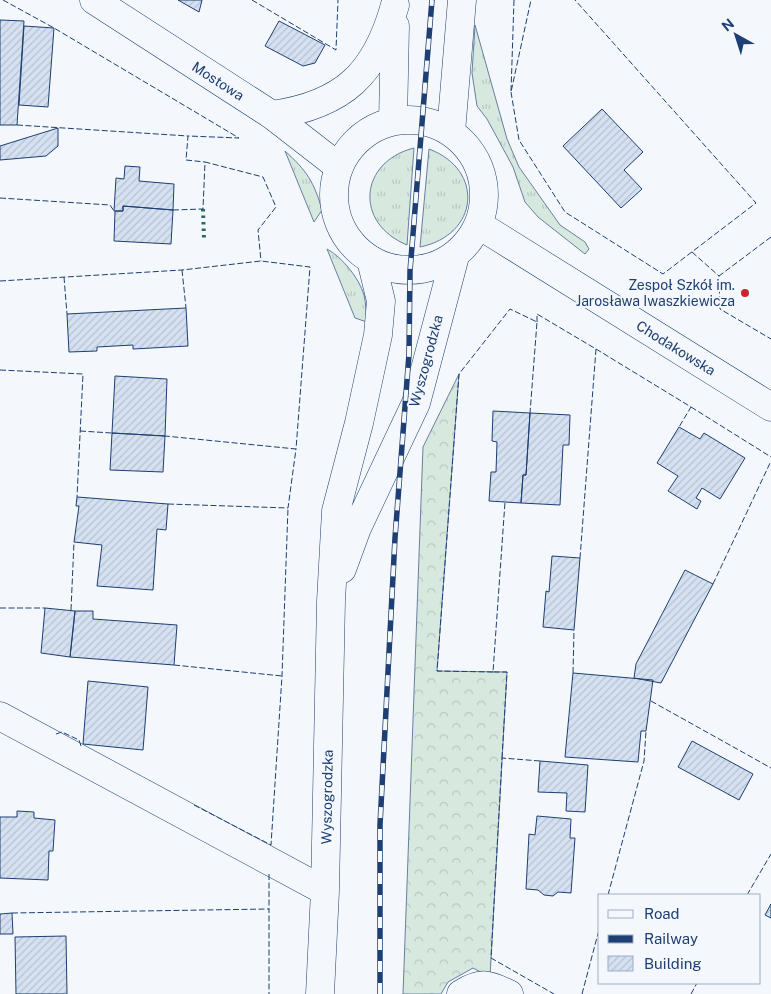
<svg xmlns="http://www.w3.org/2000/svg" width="771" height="994" font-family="'Public Sans',sans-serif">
<defs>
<pattern id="grass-tufts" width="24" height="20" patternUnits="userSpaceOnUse" patternTransform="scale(1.25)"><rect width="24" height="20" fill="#d7e8df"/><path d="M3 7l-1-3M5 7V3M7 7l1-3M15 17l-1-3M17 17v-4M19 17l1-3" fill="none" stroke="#b8c8c3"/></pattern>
<pattern id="forest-crowns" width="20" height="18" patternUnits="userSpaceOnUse" patternTransform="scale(1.25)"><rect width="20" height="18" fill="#d7e8df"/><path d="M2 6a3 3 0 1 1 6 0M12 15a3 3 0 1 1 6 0" fill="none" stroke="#b8c8c3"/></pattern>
<pattern id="building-hatch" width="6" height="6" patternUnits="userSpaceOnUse" patternTransform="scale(1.25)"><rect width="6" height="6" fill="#d5e0f0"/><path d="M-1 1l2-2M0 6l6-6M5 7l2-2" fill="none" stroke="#b6c1d1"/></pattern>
</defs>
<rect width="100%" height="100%" fill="#f4f7fb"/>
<path fill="url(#grass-tufts)" stroke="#687fa3" d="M475,25L507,139L519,167L560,225L585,242L589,249L585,254L538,217L525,202L513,167L487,119L477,106L472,73Z
M414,148L407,245C354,223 359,162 414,148Z
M429,149C485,170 479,235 420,247Z
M285,151C307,171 314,182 322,210L314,222Z
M327,249C342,257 359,278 364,295C366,303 366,313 367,322L355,318Z"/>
<path fill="url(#forest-crowns)" stroke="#687fa3" d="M459,374L437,671L507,672L490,977L473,968L448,982L441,994H403L423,447Z"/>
<path fill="url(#building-hatch)" stroke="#1d3f73" d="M178,0H202L199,12Z
M0,20L24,21L17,125H0Z
M279,21L325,45L315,63L303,66L265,46Z
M24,26L54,28L48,107L19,105Z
M602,109L643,152L624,170L642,189L621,208L563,146Z
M58,128V146L46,156L0,160V146Z
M125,166L140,167L139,181L174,184L173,210L123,206V211H114L116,178L124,179Z
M123,206L173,210L171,244L114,241L115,211H123Z
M186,308L188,346L133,349V345L97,347V351L69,352L67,314Z
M115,376L167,379L165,436L112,433Z
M493,411L530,413L526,475H523L521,503L489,501L491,472H496L497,442L492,441Z
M530,413L570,415L569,445H563L560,505L521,503L523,475H526Z
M679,427L700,439L704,433L745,458L720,499L702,488L696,498L701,501L697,509L668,491L678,476L657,463Z
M112,433L165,436L163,472L110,470Z
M77,497L168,504L166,530L157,529L153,590L97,586L102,545L74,542L79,506H76Z
M552,556L580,558L574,630L543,627L546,591L549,592Z
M685,570L713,584L661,683L634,678L636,664Z
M45,608L75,611L70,657L41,653Z
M75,611H93V619L177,625L174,665L70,657Z
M573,673L653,680L646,731H641L638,762L565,757Z
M88,681L148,687L143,750L83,744Z
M692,741L753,774L739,800L678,767Z
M540,761L588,765L585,812L566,811L567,793L538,792Z
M17,811L34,812V818L55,820L53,851H49L48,880L0,878V817H17Z
M537,816L571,819L570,838H575L571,893L558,892L553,896L544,895L538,890L526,889L529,834L535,835Z
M771,904V918L765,915Z
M12,913L13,934H0V914Z
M66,936L67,994H16L15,937Z"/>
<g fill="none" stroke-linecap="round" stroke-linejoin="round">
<defs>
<path id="minor" d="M94,0L272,115L339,167
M342,569L357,528L416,403L455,256
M0,716L325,891
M320,994L325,891L331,601L336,511L359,423L378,335L381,301L371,260
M461,994C481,981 489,984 509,994"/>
<path id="major" d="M272,115C343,105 376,74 395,5
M334 195a75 75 0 1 1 150 0a75 75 0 1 1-150 0Z
M393,121L395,26
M451,132L462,0
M479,225L771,407"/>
</defs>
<use href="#minor" stroke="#1d3f73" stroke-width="29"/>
<use href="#major" stroke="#1d3f73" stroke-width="29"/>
<use href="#minor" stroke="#f4f7fb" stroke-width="28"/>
<use href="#major" stroke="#f4f7fb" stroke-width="28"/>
<defs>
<path id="rail" d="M380,994V825L395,538L409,354L410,271L432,0"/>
</defs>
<use href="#rail" stroke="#1d3f73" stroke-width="5.5"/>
<use href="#rail" stroke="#f4f7fb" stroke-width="4" stroke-dasharray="11" stroke-linecap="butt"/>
<path stroke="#2c6c60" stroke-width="4" stroke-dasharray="2.5 4" stroke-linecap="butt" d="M203,209L204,239"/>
<path stroke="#1d3f73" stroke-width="1" stroke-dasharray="6 2.5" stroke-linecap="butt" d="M3,0L54,28L239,138L188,136
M252,0L336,50L338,0
M514,0L511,92L531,0
M511,92L519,140L565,212L663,274L756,203L575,0
M17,125L188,136L186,160L205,162
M0,198L110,205L114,211
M173,210L203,209L205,162L263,177L276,207L258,230L261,261
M771,237L719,276L720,309L771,339
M692,252L719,276
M182,270L186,308
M64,277L67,314
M0,281L182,270L261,261L310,267L296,449L165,436
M537,322V314L596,349L580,558
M596,349L691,407L679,427
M0,370L83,374L77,497
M691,407L771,457
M80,431L112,433
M168,504L288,508L296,449
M713,584L771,461
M0,608H45
M71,610L74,542
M174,665L282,676
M493,672L437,671L459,374L510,309L537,322L530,413
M573,673L574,630
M651,701L771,768
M56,734L62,732L79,740L81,746
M502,758L507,672H493L505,502
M540,761L502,758L491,958L554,994
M194,805L271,845L282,676L288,508
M269,874V909
M608,895L644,761L646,731
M747,895L771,854
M12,913L269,909V994
M582,994L600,926
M691,994L697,983"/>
</g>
<circle fill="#c62828" stroke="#f4f7fb" stroke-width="2" cx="745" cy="293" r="5"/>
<g text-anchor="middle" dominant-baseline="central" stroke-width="4" stroke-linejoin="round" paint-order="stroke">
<g font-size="14" fill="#1d3f73" stroke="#f4f7fb">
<text transform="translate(218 81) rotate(33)">Mostowa</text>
<text transform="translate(676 348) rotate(32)">Chodakowska</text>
<text transform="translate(426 361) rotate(-75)">Wyszogrodzka</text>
<text transform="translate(327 797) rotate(-89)">Wyszogrodzka</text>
</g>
<g font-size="14" fill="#1d3f73" stroke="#f4f7fb" text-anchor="end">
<text x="735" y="285">Zespoł Szkół im.<tspan x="735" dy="16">Jarosława Iwaszkiewicza</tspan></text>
</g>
</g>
<rect x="598" y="894" width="162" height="90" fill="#f4f7fb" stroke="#9eadc5"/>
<rect x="608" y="910" width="25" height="8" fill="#f4f7fb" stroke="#9eadc5"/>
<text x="644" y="919" font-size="15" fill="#1d3f73">Road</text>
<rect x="608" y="935" width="25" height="8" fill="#1d3f73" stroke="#9eadc5"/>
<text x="644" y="944" font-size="15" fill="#1d3f73">Railway</text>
<rect x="608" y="956" width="25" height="15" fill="url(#building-hatch)" stroke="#9eadc5"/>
<text x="644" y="969" font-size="15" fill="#1d3f73">Building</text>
<g transform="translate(736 35) rotate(321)" stroke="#f4f7fb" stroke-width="4" paint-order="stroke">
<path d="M0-4L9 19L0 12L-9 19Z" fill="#1d3f73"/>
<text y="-8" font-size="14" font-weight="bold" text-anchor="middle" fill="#1d3f73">N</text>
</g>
</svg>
